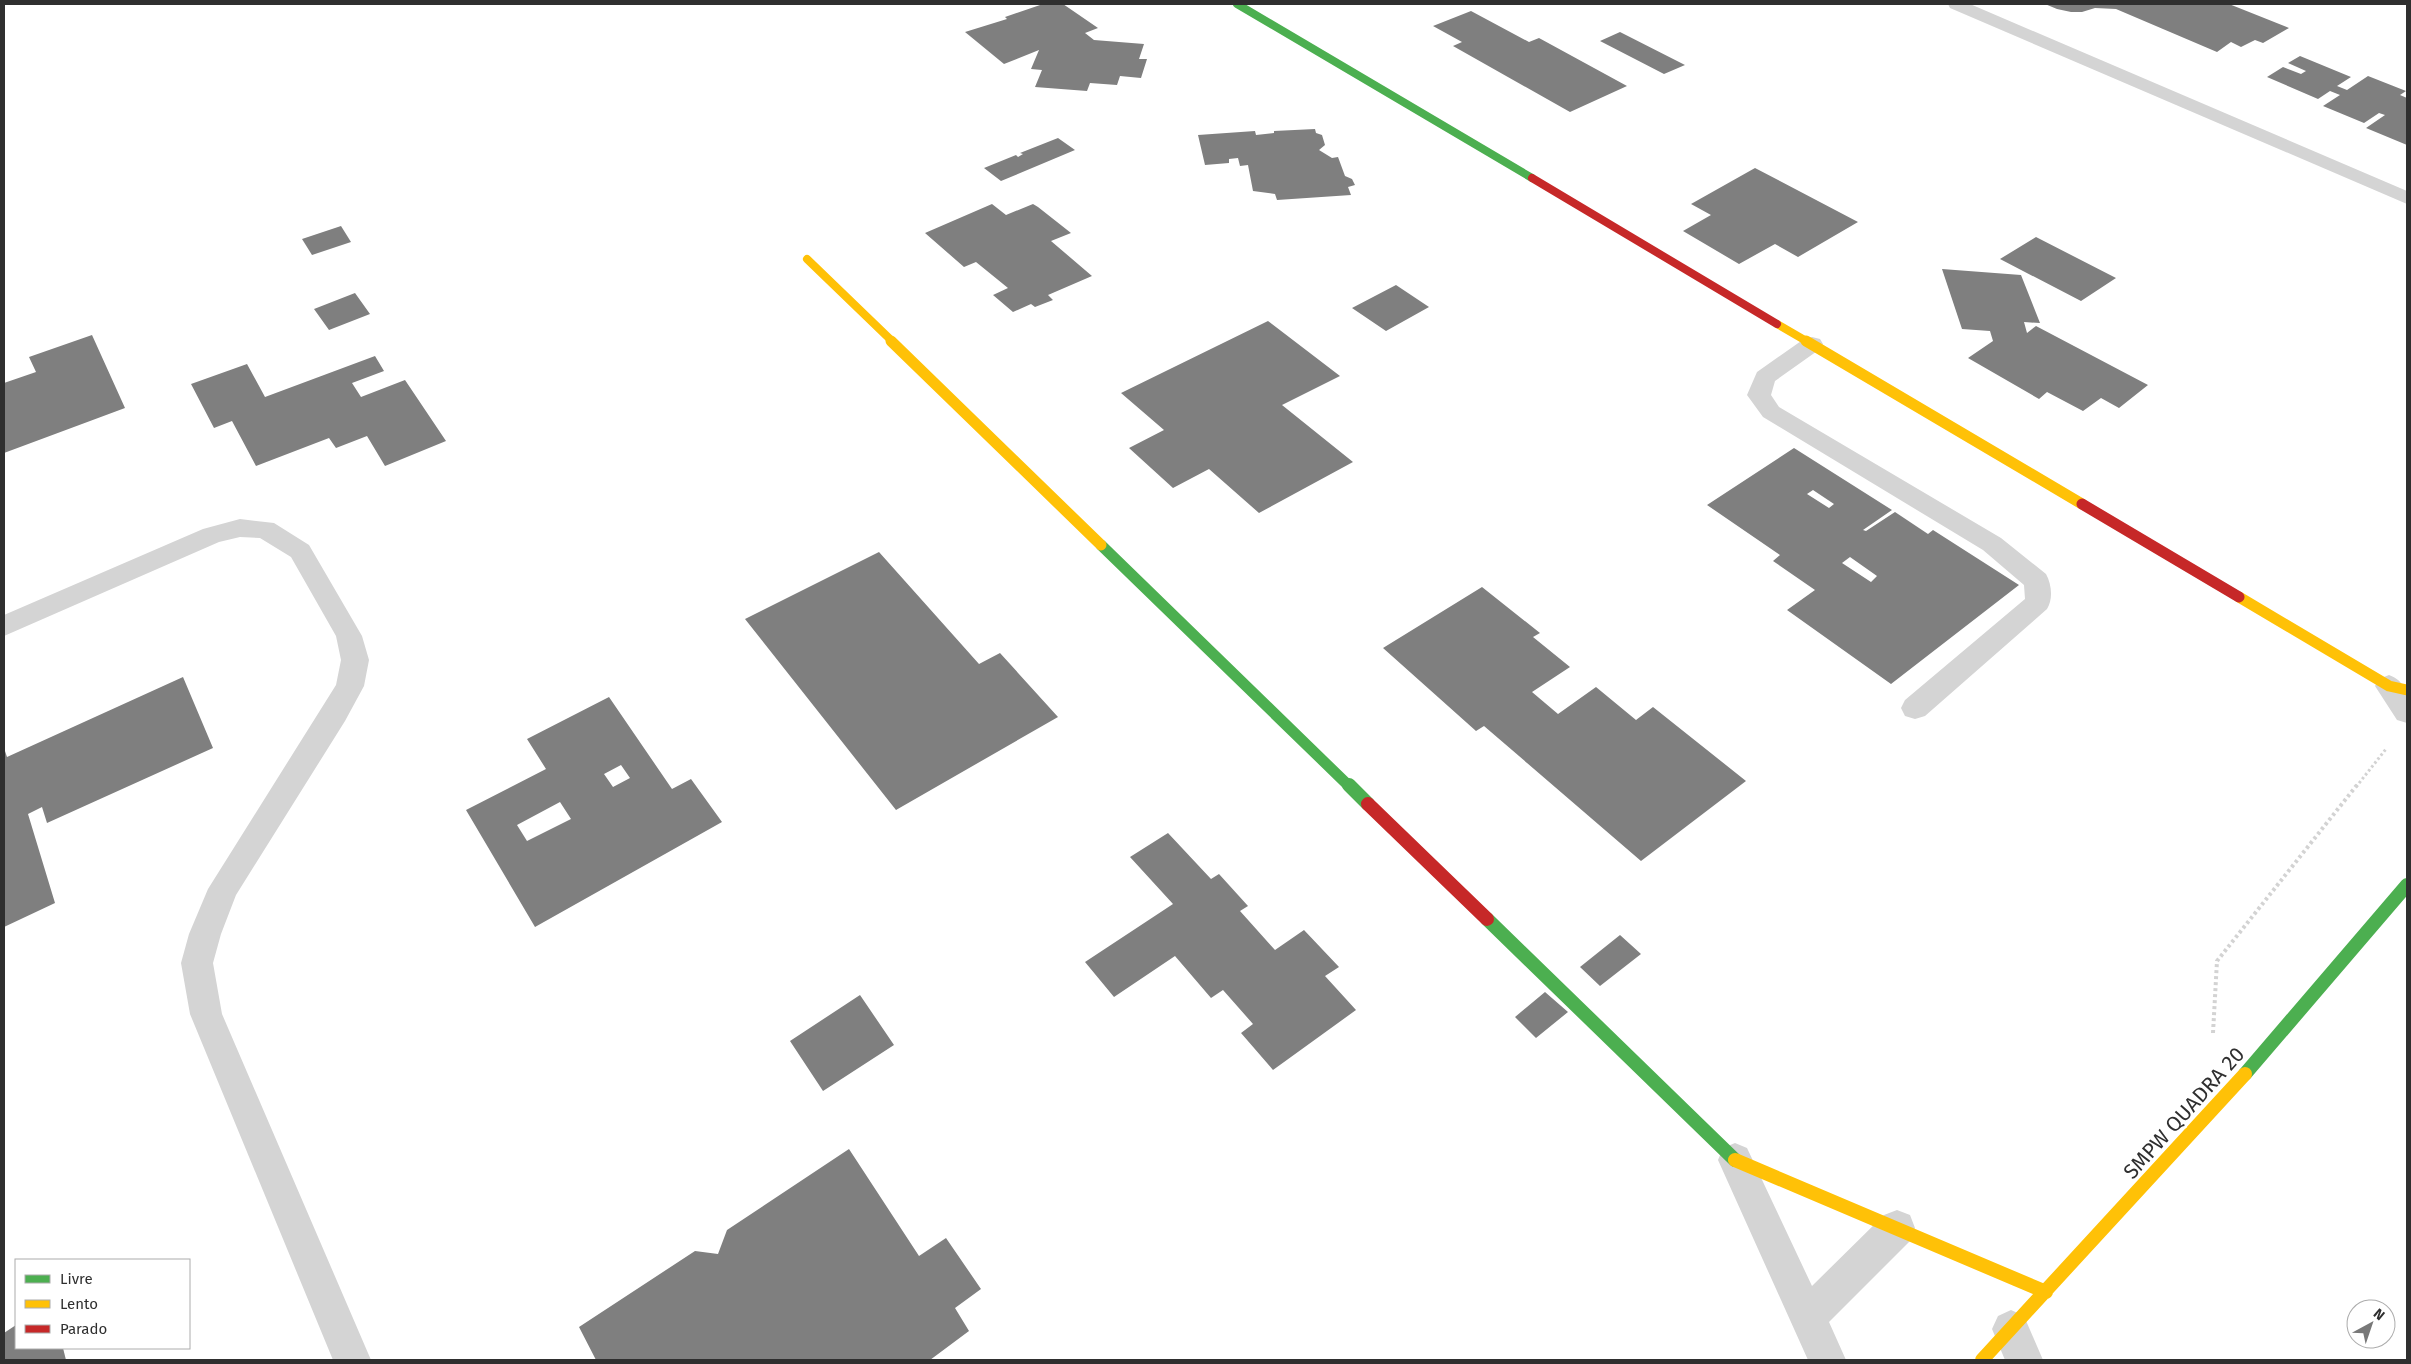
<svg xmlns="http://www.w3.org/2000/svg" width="2411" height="1364" font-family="'Fira Sans',sans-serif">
<rect width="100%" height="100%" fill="#fff"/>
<path fill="#7f7f7f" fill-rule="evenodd" d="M1043,4H1063L1098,28L1085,33L1094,40L1144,44L1139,59H1147L1141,78L1120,76L1117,85L1090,83L1087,91L1035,87L1042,70L1031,69L1039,50L1004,64L965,32L1007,19L1005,17Z
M2045,4H2229L2289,28L2263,43L2255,40L2241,47L2231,42L2217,52L2116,9L2095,8L2082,12H2071L2057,9Z
M1471,11L1529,42L1539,38L1627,86L1570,112L1453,46L1462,42L1433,26Z
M1620,32L1685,65L1664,74L1600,41Z
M2300,56L2351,77L2337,86L2347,90L2368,76L2406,91L2400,95L2407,98V145L2366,128L2385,115L2379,113L2364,123L2323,106L2340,95L2330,91L2318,99L2267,77L2283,67L2301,74L2306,71L2288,63Z
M1315,129L1316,133L1322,135L1325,145L1319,150L1332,158L1338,157L1345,176L1352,179L1355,185L1348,187L1351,195L1277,200L1275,194L1253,191L1248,165L1240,166L1238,158L1229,159V163L1205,165L1198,135L1255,131L1256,135L1274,133V131Z
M1058,138L1075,150L1001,181L984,168L1016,155L1018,157L1023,154L1020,153Z
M1755,168L1858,222L1798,257L1775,244L1739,264L1683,231L1711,215L1691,204Z
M992,204L1006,215L1033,204L1038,207L1071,233L1051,241L1092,276L1048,295L1053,300L1035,307L1031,304L1013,312L993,295L1008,288L976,262L964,267L925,233Z
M341,226L351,242L312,255L302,239Z
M2036,237L2116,278L2081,301L2000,259Z
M1942,269L2021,275L2040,323L2024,322L2027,333L2036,326L2148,385L2119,408L2101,398L2083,411L2047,392L2039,399L1968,358L1993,341L1990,331L1962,329Z
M1396,285L1429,307L1386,331L1352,308Z
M355,293L370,314L329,330L314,309Z
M1268,321L1340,376L1282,405L1353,462L1259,513L1209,469L1173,488L1129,448L1164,430L1121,393Z
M92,335L125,408L4,453V383L36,372L29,357Z
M375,356L384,371L352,383L361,397L405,380L446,441L385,466L367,436L336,448L329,438L256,466L232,421L214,428L191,384L247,364L265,397Z
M1794,448L1892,510L1863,530L1866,531L1895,512L1928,534L1933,530L2019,585L1891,684L1787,610L1815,590L1773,561L1780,555L1707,505ZM1813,490L1834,504L1829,508L1807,494ZM1850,557L1877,576L1871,582L1842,563Z
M879,552L979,664L1000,653L1058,717L896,810L745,619Z
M1482,587L1540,633L1533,637L1570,667L1532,692L1558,714L1596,687L1636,720L1653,707L1746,781L1641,861L1484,726L1476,731L1383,648Z
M183,677L213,748L47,823L42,807L28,814L55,903L4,927V748L7,757Z
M609,697L672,789L691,779L722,822L535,927L466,810L546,769L527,739ZM621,765L630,778L613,787L604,774ZM560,802L571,819L527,841L517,825Z
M1168,833L1211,879L1219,874L1248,906L1240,911L1275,950L1304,930L1339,967L1325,976L1356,1010L1273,1070L1241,1033L1253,1024L1223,990L1211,998L1175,956L1114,997L1085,962L1173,904L1130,857Z
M1620,935L1641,954L1600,986L1580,967Z
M1545,992L1568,1012L1536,1038L1515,1017Z
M860,995L894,1045L823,1091L790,1041Z
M849,1149L919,1256L946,1238L981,1289L955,1308L969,1331L930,1360H596L579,1327L695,1251L718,1254L727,1230Z
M16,1325V1348H63L66,1360H4V1333Z"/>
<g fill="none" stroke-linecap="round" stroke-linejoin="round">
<path stroke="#d3d3d3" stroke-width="3" stroke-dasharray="2.5 2.5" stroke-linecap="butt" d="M2356,787L2386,749"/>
<path stroke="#d3d3d3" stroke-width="4" stroke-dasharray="3 3" stroke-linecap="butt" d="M2213,1033L2217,961L2357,785"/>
<path fill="#d4d4d4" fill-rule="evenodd" d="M1812,337L1820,339L1823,344L1820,349L1775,381L1771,395L1779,407L2001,538L2046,574C2052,585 2053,599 2047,609L1925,716L1915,719L1905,716L1901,708L1905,700L2025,599L2024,585L1983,550L1763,417L1747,395L1757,372L1804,339Z"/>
<path fill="#d4d4d4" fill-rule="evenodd" d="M1948,4H1970L2407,191V204L1950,8Z
M240,519L274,523L309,545L362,636L369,660L364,686L345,721L236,895L221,934L213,963L222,1014L371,1360H333L190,1014L181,963L189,934L208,889L336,685L341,660L336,636L291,557L260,538L240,537L219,542L4,636V615L203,529Z
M2389,675C2411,683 2407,703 2407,723L2397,720L2375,686L2379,679Z
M1735,1143L1747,1148L1812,1286L1884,1215L1897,1210L1910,1215L1915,1228L1910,1241L1829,1322L1846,1360H1808L1718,1160L1723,1148Z
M2011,1310L2024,1316L2043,1360H2005L1992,1329L1998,1316Z"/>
<path stroke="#4caf50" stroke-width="8" d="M1237,4L1532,178"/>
<path stroke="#4caf50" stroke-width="11" d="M1101,545L1350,787"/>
<path stroke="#4caf50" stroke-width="14" d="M1349,785L1368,804
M1487,919L1735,1160
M2245,1074L2407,885"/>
<path stroke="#ffc107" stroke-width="8" d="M807,259L893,342
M1777,324L1808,342"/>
<path stroke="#ffc107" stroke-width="11" d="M891,341L1101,545
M1806,341L2082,504
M2239,597L2389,686L2407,690"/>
<path stroke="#ffc107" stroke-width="14" d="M1735,1160L2046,1292
M1982,1360L2245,1074"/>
<path stroke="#c62828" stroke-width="8" d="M1532,178L1777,324"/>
<path stroke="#c62828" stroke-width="11" d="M2082,504L2239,597"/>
<path stroke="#c62828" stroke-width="14" d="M1368,804L1487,919"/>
</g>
<g text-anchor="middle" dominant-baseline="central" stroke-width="5" stroke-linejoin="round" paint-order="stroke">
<g font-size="21" fill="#2f2f2f" stroke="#fff">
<text transform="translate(2184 1113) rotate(-48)">SMPW QUADRA 20</text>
</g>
</g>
<rect width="2411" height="1364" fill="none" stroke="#2f2f2f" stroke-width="10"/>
<rect x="15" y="1259" width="175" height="90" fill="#ffffff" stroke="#acacac"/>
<rect x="25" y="1275" width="25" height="8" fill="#4caf50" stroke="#acacac"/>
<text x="60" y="1284" font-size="15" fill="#2f2f2f">Livre</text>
<rect x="25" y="1300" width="25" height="8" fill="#ffc107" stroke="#acacac"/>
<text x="60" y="1309" font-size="15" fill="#2f2f2f">Lento</text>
<rect x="25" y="1325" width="25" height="8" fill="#c62828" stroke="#acacac"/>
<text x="60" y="1334" font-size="15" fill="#2f2f2f">Parado</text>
<g transform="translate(2371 1324) rotate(40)"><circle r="24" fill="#ffffff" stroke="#acacac"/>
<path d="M0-4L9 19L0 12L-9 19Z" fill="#787878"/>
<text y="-8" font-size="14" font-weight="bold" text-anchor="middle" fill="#2f2f2f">N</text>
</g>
</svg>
